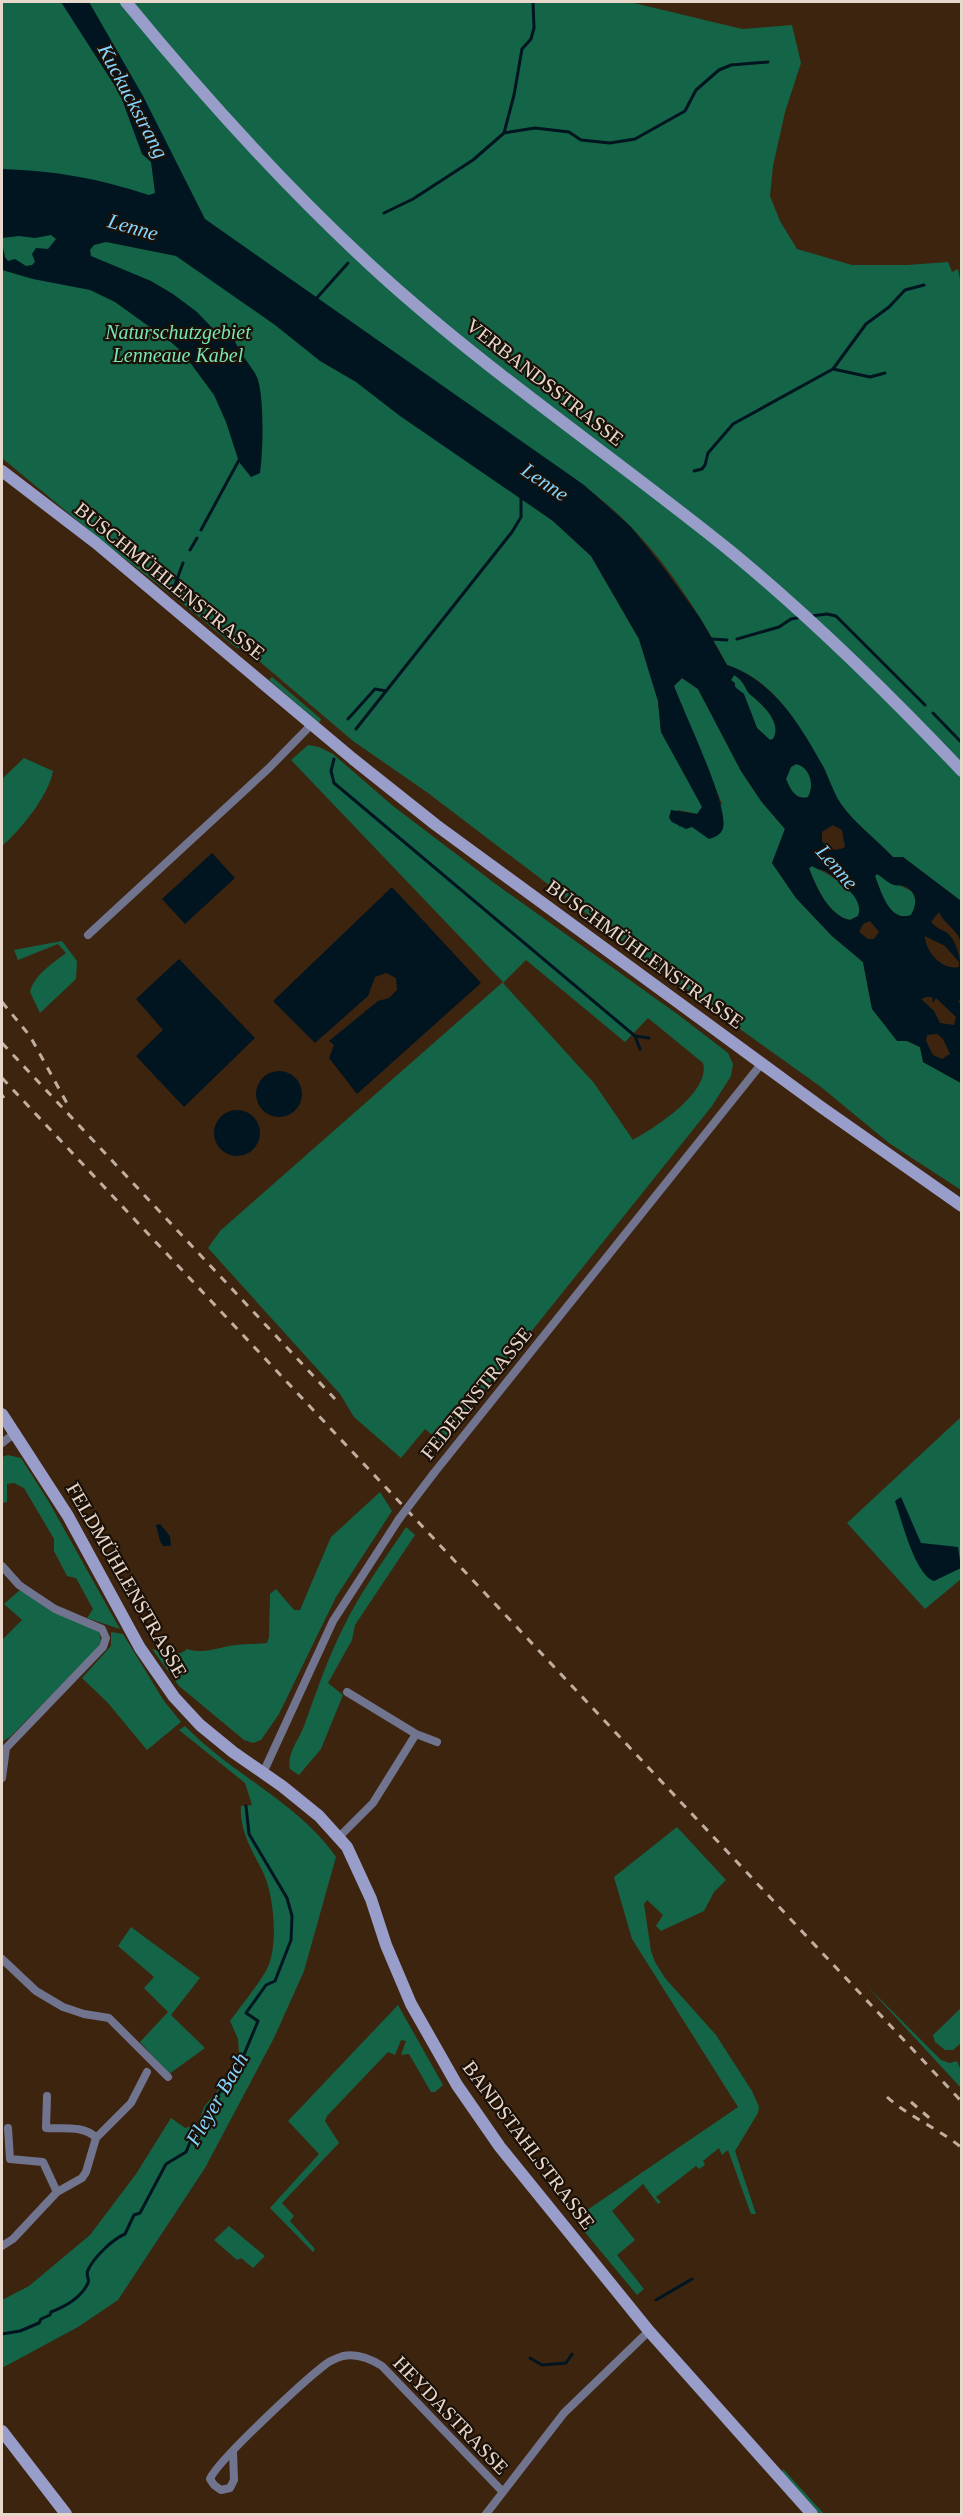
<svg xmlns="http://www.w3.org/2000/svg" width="963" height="2516" font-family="'Times New Roman',serif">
<rect width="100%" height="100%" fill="#3d240f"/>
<path fill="#146447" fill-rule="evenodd" d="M2,2H630L742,29L792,25L801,63L785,112L773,166L770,196L780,221L797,249L852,265H907L948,262L952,272L958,269L961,285V901L903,857H893C876,839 855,824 841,804C833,793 829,778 823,767C800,725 774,680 727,665C703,619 667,563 630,526C606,501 577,480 548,460L519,496L553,521L591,556L639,639L658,701L661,732L703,807L697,814L678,810L679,827L722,804L674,686L682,678L698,689L741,771L761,801L785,829L772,863L796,898L832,936L863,962L872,1009L907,1041L920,1047L923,1062L961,1083V1190L889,1143L821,1087L708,1006L428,793L353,741L252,655L234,646L176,598L108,546L2,458Z
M734,675C746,682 745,690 752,696C763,705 782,723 773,739L770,740L757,728L750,710L731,680Z
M272,677L321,719L320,722H318L269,680Z
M308,745L319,747L333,754L393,806L497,885L680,1016L728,1053L733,1064L731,1076L712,1106L442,1443L425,1429L401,1458L354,1417L340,1394L208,1248L220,1231L503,982L291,760ZM526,960L625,1042L648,1018L703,1063C711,1092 655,1128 633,1140L594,1083L503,983Z
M24,758L53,771C49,795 20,831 2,846V779Z
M796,764C810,767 815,785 808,797C796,801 790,789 786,779L791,767Z
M812,866C827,873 868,895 858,916L850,920C829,916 816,887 809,868Z
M877,874L911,891C918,900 916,906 911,915C889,923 881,892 875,876Z
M62,941L77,961L76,979L40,1013L30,992C34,975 53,963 66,953L58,944L18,960L14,950Z
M961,1417V1579L925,1609L847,1523Z
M8,1455L21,1458L49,1502L120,1629L87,1618L93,1609L76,1578L67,1576L54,1551V1539L24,1488L14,1483L7,1484V1502L2,1503V1457Z
M380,1492L392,1511L336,1597L279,1714L261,1740L253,1743L244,1740L179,1686L152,1649C164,1652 178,1658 187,1649C203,1654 214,1649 229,1646C239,1644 255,1644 267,1643L269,1637L270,1594L276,1589L294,1610H300L331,1537Z
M406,1527L415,1535L355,1625L352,1640L328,1683L343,1695L321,1749L299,1775L290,1769C286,1754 299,1740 304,1726C316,1693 327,1660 343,1628C360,1593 384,1560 406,1527Z
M20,1590L99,1632L101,1641L97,1649L10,1737L3,1741L2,1640L22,1620L4,1604Z
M111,1632L123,1634L164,1701L181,1722L147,1750L108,1703L82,1678L111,1646Z
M185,1726C230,1773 300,1804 336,1857L304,1971L274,2038L205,2168L118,2300L78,2327L2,2368V2300L29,2286L90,2235L136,2174L171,2118L185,2128L198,2124L204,2107L222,2085L239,2054L238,2039L230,2021C242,2004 257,1987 267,1969C279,1945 274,1893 262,1870C252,1851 239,1829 241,1806L252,1805L245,1783L179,1730Z
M677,1827L726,1880L714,1892L704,1911L661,1931L656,1926L663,1915L647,1900L644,1904L651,1951L655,1962L665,1978L716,2035L752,2091L759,2107L758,2113L735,2151L756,2214H751L728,2150L722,2155L719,2148L703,2161L705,2165L699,2169L696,2166L656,2197L661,2202L658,2204L643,2184L612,2211L635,2240L617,2255L644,2289L637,2295L574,2219L738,2107L632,1939L614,1877Z
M131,1927L200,1978L171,2015L205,2048L169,2074L140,2042L168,2012L144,1988L154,1977L118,1946Z
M866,1985L941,2060L950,2063L957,2061L961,2071V2088Z
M398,2005L443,2085L435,2092H431L409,2054L401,2055L406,2041L401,2040L395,2055L388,2052L327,2116L325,2121L339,2143L282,2203L294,2216L290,2221L315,2249L313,2252L270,2208L319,2154L288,2121Z
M961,2008V2043L953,2050H945L935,2042L933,2035Z
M229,2226L265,2256L253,2268L241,2258L237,2260L214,2240Z
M783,2469L824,2514H820L782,2472Z"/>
<path fill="#001520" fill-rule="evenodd" d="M61,2H89L143,96L205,219L584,485L631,527L663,567L700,618L727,665C774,681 800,725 823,766C829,778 833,792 841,804C855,824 876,839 893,857H903L961,901V942C957,929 944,924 939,912L931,922C938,929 938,928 946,932C963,945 962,979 961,1000L958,1001L962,1006L961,1083L923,1062L920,1047L907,1041H897L872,1009L863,962L832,936L796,898L772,863L785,829L761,801L741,771L698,689L682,678L674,686C684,713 729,805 723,828C721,835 715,837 709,839L692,827L686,829L672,822L669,818L671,810L697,814L702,807L661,732L658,701L639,639L591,556L553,521L400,416L356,382L320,361L275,325L176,256L106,242L94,245L90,250L91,256L151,281L173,294L197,312L218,334L234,339C240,354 249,363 256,375C265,392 263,454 260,473L251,477L239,462L226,422L214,395L183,353L172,343L115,302L90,290L33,279L2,270V243L5,257L8,261L15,259L26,266L32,265L35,262L32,254L36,248L48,249L56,239L51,235L35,238L19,236L2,238V169C57,171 96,178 149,195L155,193L151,162L142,154L120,94ZM734,675C746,682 744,690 752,696C763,705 783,723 773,739L770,740L757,728L744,694L735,687V683L731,680ZM796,764C810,767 815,785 808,797C796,801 790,789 786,779L791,767ZM833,825L842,830L845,847C836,852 828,850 822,841V832ZM812,866C817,870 824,869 830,874C841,883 865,899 858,916L850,920C829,916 816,887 809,868ZM877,874C882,877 889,884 894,885C898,886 901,885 904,886C918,891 917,905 911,915C890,923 881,892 875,876ZM870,921L879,932L874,939H868L859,932L863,924ZM925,936L945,946L959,962V967C942,971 925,951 925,936ZM926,997H932L933,1003L936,998L956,1017L954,1025L940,1023L934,1011L921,999ZM937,1034L943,1039L950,1054L942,1059L933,1055L926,1041L927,1035Z
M212,853L235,878L185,924L162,899Z
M392,887L481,983L357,1094L329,1058L334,1045L329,1041L378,1001L389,998L397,990L396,978L386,973L375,977L368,996L315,1043L273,1001Z
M179,959L255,1038L184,1107L136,1056L163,1030L136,999Z
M256 1094a23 23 0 1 1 46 0a23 23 0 1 1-46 0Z
M214 1133a23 23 0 1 1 46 0a23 23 0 1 1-46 0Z
M901,1497L921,1543L958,1547L961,1568L934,1581C915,1575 902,1521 895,1501Z
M160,1524L170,1536L171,1546H163L160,1541L156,1525Z"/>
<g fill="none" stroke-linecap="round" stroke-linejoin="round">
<path stroke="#001520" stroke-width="3" d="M504,133L514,95L522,49L531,39L534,28L533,2
M384,213L413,199L473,160L504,133L535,128L569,132L581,140L610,143L635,139L685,111L696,90L719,70L731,65L768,62
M315,300L348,263
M833,369L870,377L885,373
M694,471L702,469L705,465L708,453L733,424L833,369L866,324L889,307L905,290L924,285
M201,530L239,460
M190,550L197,538
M173,590L183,563
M811,616L827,614L836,616L925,705
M711,639L727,640
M737,639L779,627L791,619L802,617
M933,713L962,743
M348,719L375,689L386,691
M356,729L512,532L521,517V496
M334,759L331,771L334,783L635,1036L649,1038
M635,1036L640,1049
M656,2300L692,2279
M2,2334L20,2331L39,2323L41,2319L50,2315L51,2312C64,2307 81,2298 88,2283C90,2278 85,2275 88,2270C94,2257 113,2239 125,2234L134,2215L140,2213L166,2164L186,2152L194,2133L202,2124L207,2108L238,2069L258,2021L246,2013L266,1985L275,1981L291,1940L292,1916L287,1898L249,1834L246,1806
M530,2358L542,2365L566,2363L572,2354"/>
<path stroke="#71748f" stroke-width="8" d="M88,935L269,768L312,724
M2,1443L16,1432
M434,1473L762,1063
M2,1566L19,1585L55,1609L102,1629L106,1638L103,1647L6,1748L2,1778
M416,1734L437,1742
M263,1773L333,1621L399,1519
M339,1837L373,1803L416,1734L347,1692
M2,1959L36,1991L63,2007L84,2014L109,2018L168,2077
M8,2128L10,2159L43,2162L57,2192
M96,2138L131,2103L147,2072
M2,2246L13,2239L57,2192L82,2178L86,2172L96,2138C85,2125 62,2129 46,2128L47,2096
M233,2451L234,2480L230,2488L221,2490L214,2485L210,2479C217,2461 306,2379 326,2364C331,2360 337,2358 343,2356C357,2353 371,2359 382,2366L503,2492
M486,2514L564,2413L649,2331"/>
<path stroke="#989ec9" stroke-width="12" d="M126,2C204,97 288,190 379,273C489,373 614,457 729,550C812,618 888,693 962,771
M2,471L96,543L353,759L436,825L821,1107L962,1206
M2,1414L68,1516L140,1648L174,1697L200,1725L233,1752L282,1786L319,1816L347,1847L371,1899L386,1945L411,2004L457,2085L500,2147L649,2331L812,2514
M2,2431L66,2514"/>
<path stroke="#c0ae9f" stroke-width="3" stroke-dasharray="8 8" stroke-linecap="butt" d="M2,1002L30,1036L69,1107
M2,1043L335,1399
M2,1078L962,2102
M2,1095L4,1098
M887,2097C909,2117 938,2128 962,2148
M911,2102L934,2122"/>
<path stroke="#71748f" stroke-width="8" d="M399,1519L434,1473"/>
</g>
<g text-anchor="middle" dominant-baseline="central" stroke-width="4.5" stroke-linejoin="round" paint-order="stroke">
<g font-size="20" font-style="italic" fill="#78e6b7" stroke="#1b1108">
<text x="178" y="332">Naturschutzgebiet<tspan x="178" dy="23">Lenneaue Kabel</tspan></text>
</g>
<g font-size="20" fill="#e8d8cb" stroke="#1b1108">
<text transform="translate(545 382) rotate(38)">VERBANDSSTRASSE</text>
<text transform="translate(170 581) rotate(39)">BUSCHMÜHLENSTRASSE</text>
<text transform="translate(645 954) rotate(36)">BUSCHMÜHLENSTRASSE</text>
<text transform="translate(476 1393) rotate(-51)">FEDERNSTRASSE</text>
<text transform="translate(127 1580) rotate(60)">FELDMÜHLENSTRASSE</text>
<text transform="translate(529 2145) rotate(53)">BANDSTAHLSTRASSE</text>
<text transform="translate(451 2415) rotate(46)">HEYDASTRASSE</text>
</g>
<g font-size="21" font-style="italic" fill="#84d5ff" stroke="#1b1108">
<text transform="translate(133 101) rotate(62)">Kuckuckstrang</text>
<text transform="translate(133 227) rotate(16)">Lenne</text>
<text transform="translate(545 482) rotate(34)">Lenne</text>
<text transform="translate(837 867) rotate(49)">Lenne</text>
<text transform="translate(217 2099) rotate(-60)">Fleyer Bach</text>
</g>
</g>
<rect width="963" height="2516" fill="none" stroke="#e8d8cb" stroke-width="6"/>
</svg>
